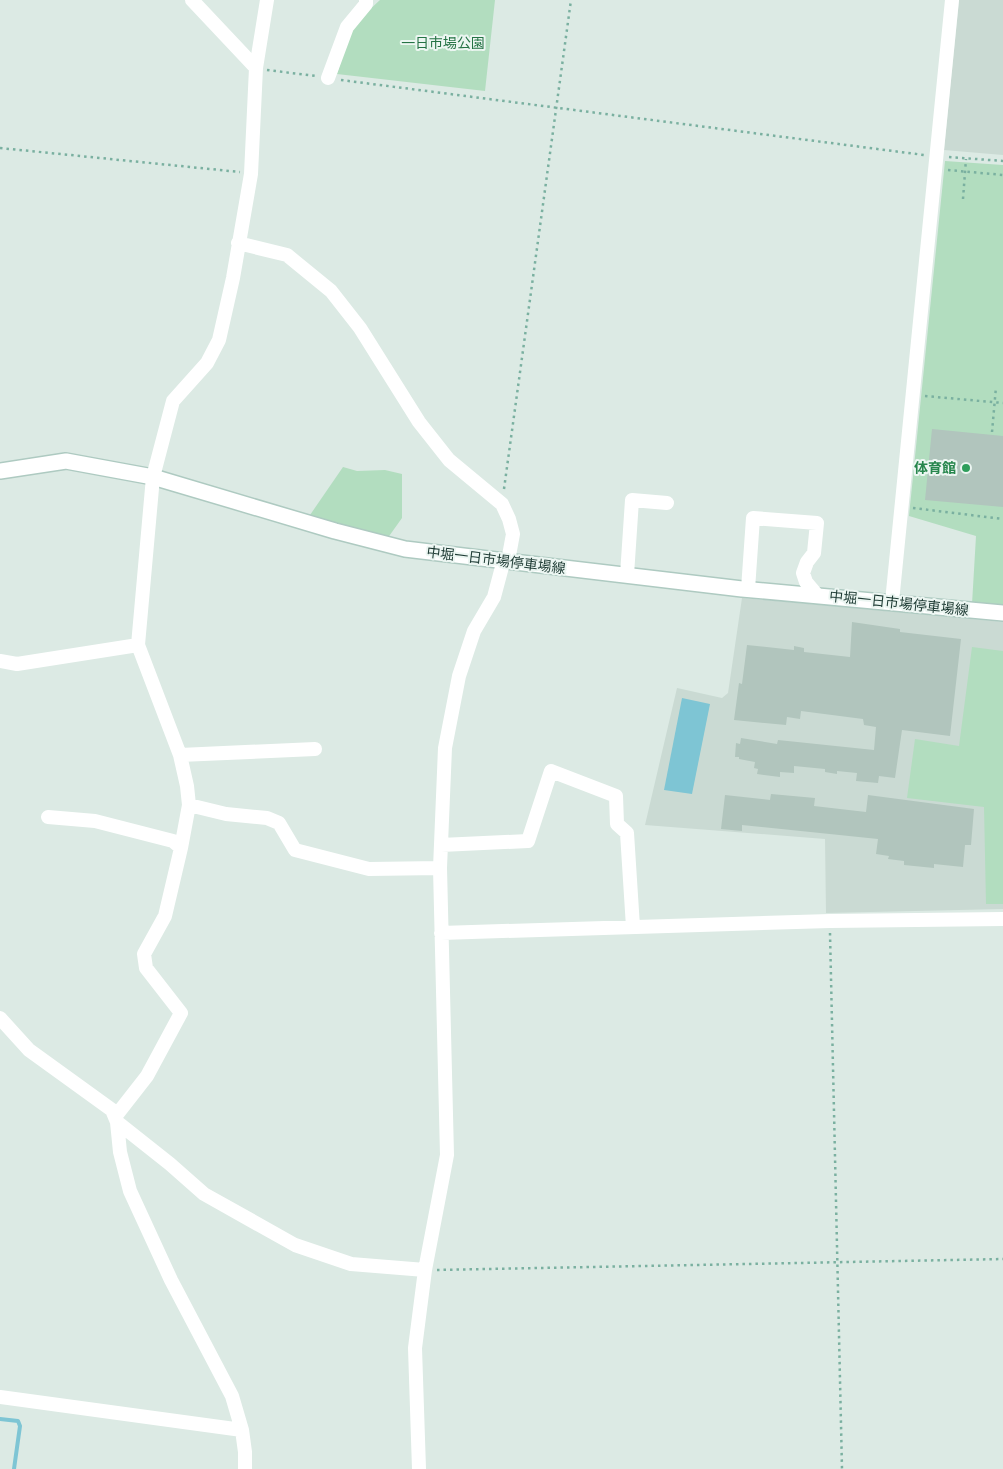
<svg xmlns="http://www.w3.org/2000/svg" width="1003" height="1469" font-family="Roboto,'Noto Sans JP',sans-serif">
<rect width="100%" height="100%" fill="#dceae4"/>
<path fill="#cadad3" d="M959,0H1003V155L944,150Z
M742,598L1003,622V909L826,913L825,839L645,825L677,688L722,698L728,693Z"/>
<path fill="#b2ddbf" d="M380,0H495L485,91L337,74L352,26Z
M945,161L1003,165V607L972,604L976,536L909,516Z
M343,467L357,471L385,470L402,474V518L387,539L310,515Z
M972,647L1003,651V904H986L984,807L907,798L915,739L959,746Z"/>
<path fill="#7ec5d4" d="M682,698L710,704L692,794L664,790Z"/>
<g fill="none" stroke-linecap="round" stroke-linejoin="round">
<path stroke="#7ec5d4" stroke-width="4" d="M0,1419L18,1421L20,1426L14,1469"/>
</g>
<path fill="#b1c5bd" d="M932,429L1003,436V507L925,500Z
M852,622L900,629V632L961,639L950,736L902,730L895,778L879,776L878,783L856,781L857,773L837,771V774L825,772V769L794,766V773L780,772V777L757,774L758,769L754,768L755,762L739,759V757H735L736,743L740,744L741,738L777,744L778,740L874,750L876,727L864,725L863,719L801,711L800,719L787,717L786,725L734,720L739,683L742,684L747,645L794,650V646L804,648V652L850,657Z
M771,794L815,798L814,806L866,812L868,795L974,809L971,845H965L963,867L934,864V868L904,865V861L888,859L889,856L876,854L878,839L742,825V831L721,829L725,795L770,800Z"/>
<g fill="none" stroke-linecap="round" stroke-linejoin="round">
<defs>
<path id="secondary" d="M0,471L66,461L153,477L335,531L405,549L742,589L1003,613"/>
</defs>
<use href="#secondary" stroke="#aecac1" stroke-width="18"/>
<path stroke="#7ab0a0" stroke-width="2.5" stroke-dasharray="2.5 4" stroke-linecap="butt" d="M267,70L316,76
M341,80L924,155
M0,148L240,172
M949,157L1003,161
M948,170L1003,175
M963,199L966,159
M925,396L1003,403
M992,432L996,387
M504,489L571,0
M913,508L1003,519
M830,933L842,1469
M437,1270L1003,1259"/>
<path stroke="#fff" stroke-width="14" d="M192,0L256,68
M328,78L347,27L366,4V0
M238,243L287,255L331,291L360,328L419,422L449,460L502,504L509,519L513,534L508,561
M627,575L632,500L667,503
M748,589L753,518L817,523L814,553L807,562L803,573L806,582L817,595
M892,602L952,0
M0,661L17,664L138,645
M180,755L315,749
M189,805L226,814L267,818L279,823L295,850L369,869L440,868
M48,817L95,821L173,841L181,848
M441,845L528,841L551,771L616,796L617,824L627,833L633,927
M441,933L830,921L1003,919
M0,1018L29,1050L112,1110L117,1122L120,1152L130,1191L171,1280L232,1396L242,1430L245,1452V1469
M115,1117L147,1076L181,1013L146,968L144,954L165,916L181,848L189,805L187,786L180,755L138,645L153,477L173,401L207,363L219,340L233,278L251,174L256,68L267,0
M117,1122L170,1164L204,1194L295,1245L351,1264L425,1270
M0,1397L242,1430
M419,1469L415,1348L425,1270L447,1155L440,868L445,748L459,676L474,631L494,597L502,567L501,561"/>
<use href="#secondary" stroke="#fff" stroke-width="15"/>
</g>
<circle fill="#2e9e5b" stroke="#ecf6f2" stroke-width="2" cx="966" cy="468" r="5"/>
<g text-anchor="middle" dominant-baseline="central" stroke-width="4" stroke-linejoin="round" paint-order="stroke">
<g font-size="14" fill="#257345" stroke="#ecf6f2">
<text x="443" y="43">一日市場公園</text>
</g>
<g font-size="14" font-weight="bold" fill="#27864d" stroke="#ecf6f2" text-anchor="end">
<text x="956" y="468">体育館</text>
</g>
<g font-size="14" fill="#1d3a33" stroke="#ecf6f2">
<text transform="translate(496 560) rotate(7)">中堀一日市場停車場線</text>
<text transform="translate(899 603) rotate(6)">中堀一日市場停車場線</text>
</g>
</g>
</svg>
